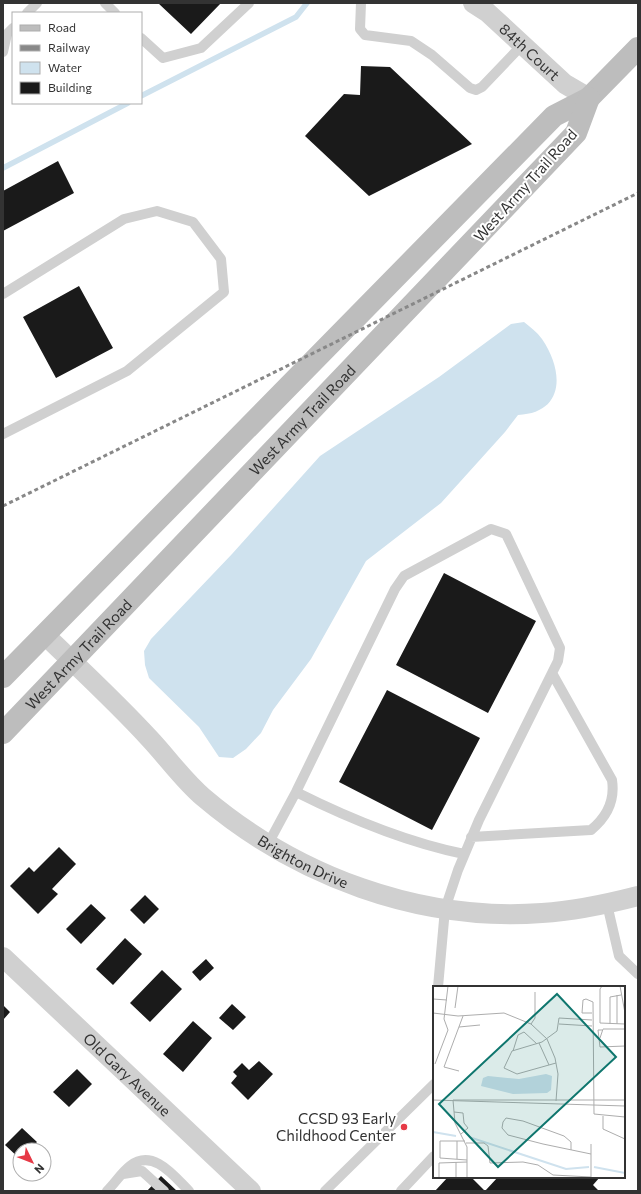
<svg xmlns="http://www.w3.org/2000/svg" width="641" height="1194" font-family="Commissioner,sans-serif">
<rect width="100%" height="100%" fill="#fff"/>
<path fill="#cfe2ee" d="M524,322C530,327 537,332 542,339C564,371 565,413 518,415L505,432L441,503L366,561L311,659L273,710L261,733L246,749L233,758L219,757L199,727L149,678L145,665L144,651L151,639L232,554L320,456L439,377L511,324Z"/>
<g fill="none" stroke-linecap="round" stroke-linejoin="round">
<path stroke="#cfe2ee" stroke-width="5.5" d="M141,96L296,17L307,3
M3,168L128,103"/>
</g>
<path fill="#1a1a1a" d="M158,3H221L191,34Z
M361,66L390,67L472,144L369,196L305,136L344,94L360,95Z
M58,161L74,193L3,231V191Z
M79,286L113,348L56,378L23,317Z
M444,573L536,621L488,713L396,665Z
M387,690L480,738L432,830L339,782Z
M59,847L76,864L52,889L58,894L38,914L10,886L29,867L34,872Z
M145,895L159,909L144,924L130,910Z
M91,904L106,918L81,944L66,929Z
M125,938L142,954L113,985L96,969Z
M206,959L214,968L200,981L192,972Z
M162,970L182,989L150,1022L130,1003Z
M232,1004L246,1017L233,1030L219,1018Z
M3,1005L10,1012L3,1020Z
M193,1021L212,1038L183,1072L163,1054Z
M259,1061L273,1074L248,1100L231,1083L237,1076L233,1072L242,1063L249,1070Z
M77,1069L92,1084L69,1107L53,1092Z
M22,1128L37,1142L29,1150H20V1159L5,1145Z
M161,1176L177,1191H147Z
M448,1177H471L485,1191L498,1177H600L593,1185L599,1191H435Z"/>
<g fill="none" stroke-linecap="round" stroke-linejoin="round">
<path stroke="#d0d0d0" stroke-width="10" d="M105,3L115,13
M361,3L360,29L365,35L411,41L432,55L470,88L476,90L482,87L523,44
M27,13L37,3
M141,38L163,58L201,48L249,3
M3,52L7,34L13,28
M3,294L124,219L157,211L193,222L221,259L224,292L127,371L3,434
M296,792C350,819 405,842 464,854
M471,837L591,830C607,817 615,800 612,780L552,673
M268,844L296,792L395,589L404,576L491,529L506,534L560,648L558,661L479,820L458,870L445,909L438,987
M607,904L619,956L638,974
M123,1174L142,1171L164,1191
M107,1191C115,1183 122,1172 130,1166C153,1148 174,1176 189,1191
M325,1191L434,1084
M401,1191L434,1156"/>
<g stroke="#d0d0d0" stroke-width="20">
<path id="s1" d="M473,3L487,12L565,84L589,98"/>
<path id="s2" d="M45,635C80,669 116,702 149,738C167,757 183,780 203,797C296,876 419,922 542,913C575,911 607,904 638,896"/>
<path id="s3" d="M3,957L251,1191"/>
</g>
<g stroke="#bdbdbd" stroke-width="22">
<path d="M3,677L554,116L589,98L638,48"/>
<path id="s4" d="M3,733L576,133L589,98"/>
</g>
<path stroke="#888" stroke-width="3" stroke-dasharray="4 3" stroke-linecap="butt" d="M3,506L638,193"/>
</g>
<circle fill="#e63946" stroke="#fff" stroke-width="1.5" cx="404" cy="1127" r="4"/>
<g text-anchor="middle" dominant-baseline="central" stroke-width="4" stroke-linejoin="round" paint-order="stroke">
<g font-size="15" fill="#333" stroke="#fff">
<text stroke="none"><textPath href="#s1" startOffset="75">84th Court</textPath></text>
<text transform="translate(525 185) rotate(-48)">West Army Trail Road</text>
<text stroke="none"><textPath href="#s4" startOffset="433">West Army Trail Road</textPath></text>
<text stroke="none"><textPath href="#s4" startOffset="109">West Army Trail Road</textPath></text>
<text stroke="none"><textPath href="#s2" startOffset="346">Brighton Drive</textPath></text>
<text stroke="none"><textPath href="#s3" startOffset="171">Old Gary Avenue</textPath></text>
</g>
<g font-size="15" fill="#333" stroke="#fff" text-anchor="end">
<text x="396" y="1118">CCSD 93 Early<tspan x="396" dy="17">Childhood Center</tspan></text>
</g>
</g>
<g transform="translate(433 986)">
<rect width="192" height="192" fill="#fff"/>
<path d="M113,88L119,90L118,104L114,107L80,108L48,100L50,92L55,90L86,93Z" fill="#cfe2ee"/>
<path fill="none" stroke="#cfe2ee" stroke-width="2" d="M0,146L23,150M36,151L133,183L156,181M161,181L192,187"/>
<path fill="none" stroke="#adadad" stroke-width="1" d="M169,0L167,3V37L192,38M187,0L192,27M184,9V38M0,13L14,14M22,22L25,0M0,27L25,30L71,27L98,38L114,53L122,72L125,88L123,115M159,27H149L150,14L153,13L160,16L161,128L192,131M98,38L102,32V6M126,38L159,40M177,38V11L188,9M26,41L47,39M169,44H165L167,61L192,60M167,52L170,43H192M106,57L116,79M80,65L85,49L91,46L104,58M123,77L84,88L71,82L79,65L109,56L124,45L126,32L159,34M2,78L15,44L11,33L15,0M26,85L11,81L30,30M0,114L192,120M20,114L22,137L34,161V192M20,114H192M21,126L30,127L31,137L35,142L28,148M170,130V143L192,153M24,155V173M32,155H7V172L34,174M33,157H51L55,160L57,177L90,176L105,179L120,189L158,191M158,158V192M138,164V156L131,150L90,135L73,132L70,136L69,142L75,149L110,158L158,168M23,176V192M6,192V177L34,176"/>
<path fill="#0f766e" fill-opacity="0.15" stroke="#0f766e" stroke-width="2" d="M124,8L183,71L65,181L6,118Z"/>
<rect width="192" height="192" fill="none" stroke="#333" stroke-width="2"/>
</g>
<rect width="641" height="1194" fill="none" stroke="#333333" stroke-width="8"/>
<rect x="12" y="12" width="130" height="92" fill="#ffffff" stroke="#adadad"/>
<rect x="20" y="25" width="20" height="6" fill="#bdbdbd" stroke="#adadad"/>
<text x="48" y="32" font-size="12" fill="#333333">Road</text>
<rect x="20" y="45" width="20" height="6" fill="#888888" stroke="#adadad"/>
<text x="48" y="52" font-size="12" fill="#333333">Railway</text>
<rect x="20" y="62" width="20" height="12" fill="#cfe2ee" stroke="#adadad"/>
<text x="48" y="72" font-size="12" fill="#333333">Water</text>
<rect x="20" y="82" width="20" height="12" fill="#1a1a1a" stroke="#adadad"/>
<text x="48" y="92" font-size="12" fill="#333333">Building</text>
<g transform="translate(32 1162) rotate(133)"><circle r="19" fill="#ffffff" stroke="#adadad"/>
<path d="M0-3L7 15L0 10L-7 15Z" fill="#e63946"/>
<text y="-6" font-size="11" font-weight="bold" text-anchor="middle" fill="#333333">N</text>
</g>
</svg>
